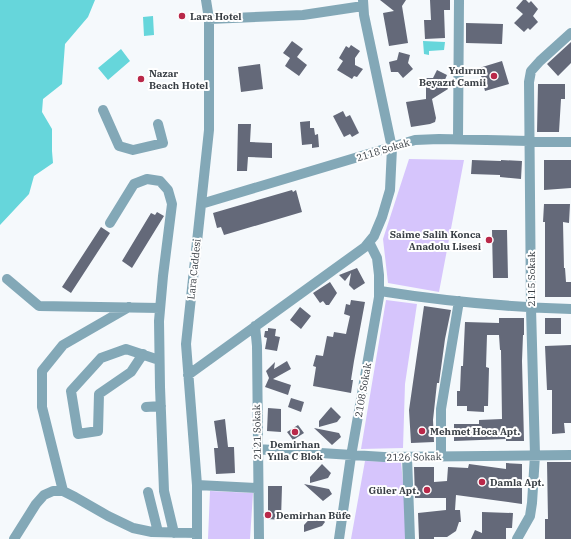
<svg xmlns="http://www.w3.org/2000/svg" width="571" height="539" font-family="'IBM Plex Serif',serif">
<rect width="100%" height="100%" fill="#f5f9fc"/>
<path fill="#d6c5fc" d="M409,159L464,160L439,292L388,283L383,239Z
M386,300L417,304L405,384L403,448L361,449Z
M365,461L401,462L405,504L406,539H351Z
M210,491L253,493L250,539H208Z"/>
<path fill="#66d6db" d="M0,0H95L88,17L65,44L62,84L43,99L42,112L52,129V151L53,163L34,176L29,194L0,225Z
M153,16L154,35L144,36L143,17Z
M423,41L445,42L444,50L429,51V55L424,54Z
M121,49L130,61L108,80L98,68Z"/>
<path fill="#646979" d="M380,0H406L402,6L408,43L389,46L383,13L394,11Z
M430,0H450V10H444L445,38L425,39L424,20H431Z
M523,0H526L529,3L531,1L538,9L533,16L538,22L530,30L528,28L524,32L514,23L523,14L516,8Z
M466,23L503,24L502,44L466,43Z
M292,41L303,49L297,57L307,65L299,76L285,66L290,58L283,53Z
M571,42V63L558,76L547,64Z
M351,45L360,51L355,58V65L363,69L357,77L354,76L352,79L337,70L343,61L339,58L346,46L349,48Z
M399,52L410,55L408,63L413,69L403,78L398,72H391L389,62L397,60Z
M502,61L509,84L485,91L479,68Z
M260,64L263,89L241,92L238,67Z
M437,70L447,75L444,82L448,89L432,99L436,118L435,122L430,124L411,127L406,102L426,99V78H433Z
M538,84H565V99H561L559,132H537Z
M343,111L346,117L350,115L359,133L352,137L350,134L344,137L333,116Z
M310,121V128H314L315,135L318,134L319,147L312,148V144L302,145L300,122Z
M238,124H251L250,142L272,143V158L248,157L247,171H237Z
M472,160L501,161V160L522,161L521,179L500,177V175L471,174Z
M544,160H571V188L544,190Z
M292,190L293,192L296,190L302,212L224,235L221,227L217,228L213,213Z
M544,204H570L569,223L563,222L564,268H565L566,282H571V297H545V222H543Z
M157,212L164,216L132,268L122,261L151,213L155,215Z
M101,227L110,233L71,293L62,287Z
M492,230H507L508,278H493Z
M357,268L365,283L354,290L349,285L351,273L345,281L339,275Z
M330,282L337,293L329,305H326L323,301L320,303L313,293Z
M351,300L365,302L354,361L351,380H353L351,393L313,386L316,367L313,366L316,355L323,356L327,336L333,337L334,332L346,334L350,316L344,314L346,304L350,305Z
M424,306L451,310L445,339L439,383H437L433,420L434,442L411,443L409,410Z
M300,307L311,316L301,329L290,320Z
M499,318H524V335H523L522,361L524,441H506V439L454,441V424H479V420L502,419L501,350H500L499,335H487L486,367L489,368L488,406H484V412L467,411V406H457V391H460L461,366H463L465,322L499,323Z
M545,318H561V334H545Z
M268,328L276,329L275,336L280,337L277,351L265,349L267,338L264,337L265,331H268Z
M571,345V423H564L565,433L552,434V390H547L545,346Z
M287,361L291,369L273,379L291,385L288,395L265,387L269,378L266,371L275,362L274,369Z
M291,398L304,402L301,412L288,407Z
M331,407L341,417L337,422L319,427V421Z
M268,408L281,409V432L267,431Z
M225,419L228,447H234L235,473L216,474L214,448H218L214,421Z
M298,425L304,433L293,440L287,432Z
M314,428L339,433L341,437L332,445Z
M547,462H571V539H545V519H548Z
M506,463L522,464V504L456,495L455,510H460L461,522H459L456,531L447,537H434V539H419L418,513L446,510V498H415L414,467H434V482L447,481L448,467L468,468L469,464L506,469Z
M322,464L331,473L328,478L310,483V477Z
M304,484L329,489L332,494L323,501Z
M268,486H282L281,520L268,519Z
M316,512L325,522L322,526L304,532V525Z
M482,512L513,513L512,528H506V539H471L475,530L482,533Z"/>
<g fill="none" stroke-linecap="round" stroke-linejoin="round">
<path stroke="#83a8b7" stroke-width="10" d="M209,19L303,15L363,6
M103,110L119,146L133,150L163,143L158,124
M458,139L459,0
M201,204L415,140L439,139L571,142
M110,223L134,184L147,179L160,181L168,190L172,204L163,276L159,321L160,387L164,491L174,533
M7,279L39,306L160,308
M380,291C443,301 507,307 571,309
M255,326L257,346L259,539
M143,354L131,372L99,394L98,431L78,434L71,391L101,358L126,349L159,360
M188,375L365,247L374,236L382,217L390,190L392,148L364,15L363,0
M146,407L161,406
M257,449L384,457L571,455
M441,456V409L459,301
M407,457L410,539
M197,485L258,488
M63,491L42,407V371L63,345L129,307
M148,492L158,532
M14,539L36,504L44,495L53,491H63L75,497L108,516L133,528L152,532L197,533
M197,539V485L186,344L209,130V19L206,0
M339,539L351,456L379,297V275L377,258L369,242
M517,539L530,516L532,503L535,455L531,308L529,82L531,71L540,61L571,33"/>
</g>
<g fill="#b92849" stroke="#fff" stroke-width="1.5">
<circle cx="182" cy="16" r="4"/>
<circle cx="494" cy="76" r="4"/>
<circle cx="141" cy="79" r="4"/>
<circle cx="489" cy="240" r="4"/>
<circle cx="422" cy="431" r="4"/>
<circle cx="295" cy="432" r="4"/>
<circle cx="482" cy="482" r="4"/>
<circle cx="427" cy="490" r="4"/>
<circle cx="268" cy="515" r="4"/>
</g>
<g text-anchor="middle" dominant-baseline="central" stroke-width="4" stroke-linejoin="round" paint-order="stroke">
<g font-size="10" font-weight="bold" fill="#383e44" stroke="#fff" text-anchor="start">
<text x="190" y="16">Lara Hotel</text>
<text x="486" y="70" text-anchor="end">Yıdırım<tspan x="486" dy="12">Beyazıt Camii</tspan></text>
<text x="149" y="73">Nazar<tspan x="149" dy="12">Beach Hotel</tspan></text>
<text x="481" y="234" text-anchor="end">Saime Salih Konca<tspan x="481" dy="12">Anadolu Lisesi</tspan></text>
<text x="430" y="431">Mehmet Hoca Apt.</text>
<text x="295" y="444" text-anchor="middle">Demirhan<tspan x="295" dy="12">Yılla C Blok</tspan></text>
<text x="490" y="482">Damla Apt.</text>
<text x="419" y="490" text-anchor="end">Güler Apt.</text>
<text x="276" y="515">Demirhan Büfe</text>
</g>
<g font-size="10" fill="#383e44" stroke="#fff">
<text transform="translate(383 150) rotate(-17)">2118 Sokak</text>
<text transform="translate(194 269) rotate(-84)">Lara Caddesi</text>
<text transform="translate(531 279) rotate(-90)">2115 Sokak</text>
<text transform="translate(363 390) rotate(-80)">2108 Sokak</text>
<text transform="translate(257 432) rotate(-91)">2121 Sokak</text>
<text transform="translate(414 457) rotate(-1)">2126 Sokak</text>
</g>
</g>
</svg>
